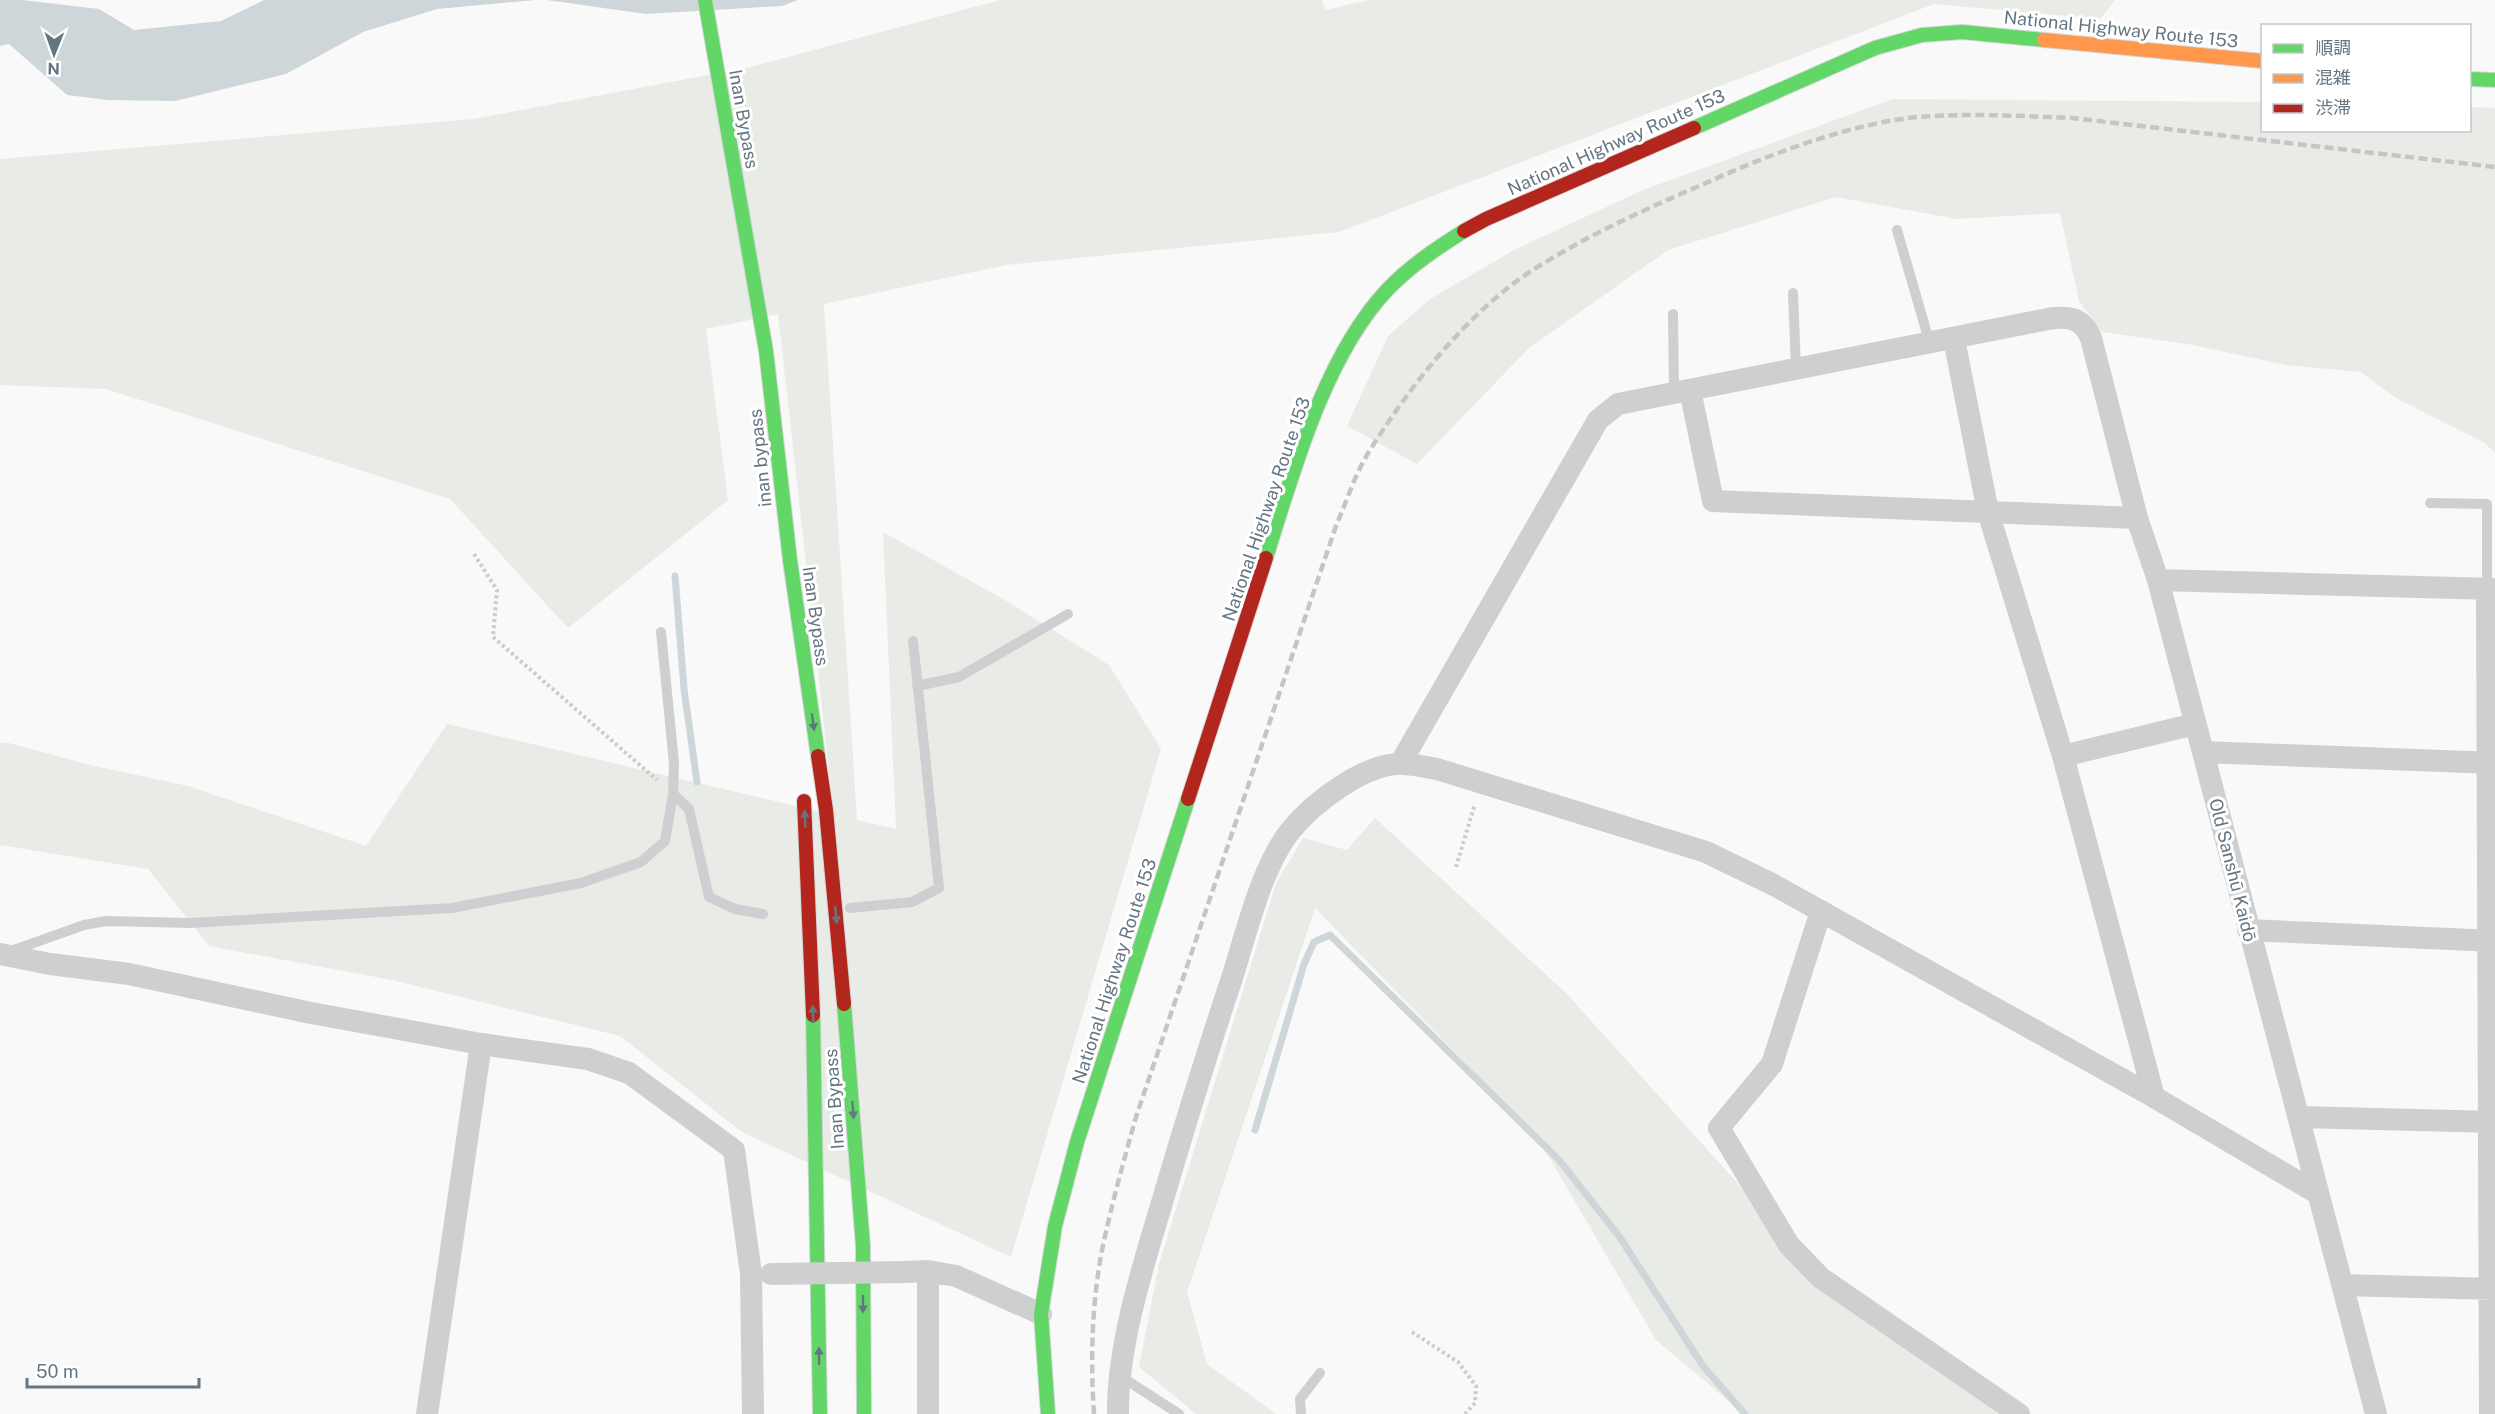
<svg xmlns="http://www.w3.org/2000/svg" width="2495" height="1414" font-family="'Public Sans','Noto Sans JP',sans-serif">
<rect width="100%" height="100%" fill="#f9f9f9"/>
<path fill="#e8ebe6" d="M1000,0H1322L1325,10L1369,0H2115L2100,19L1934,4L1339,232L1006,265L824,304L857,820L896,829L883,532L1005,600L1109,665L1161,749L1011,1257L742,1132L620,1036L392,980L209,946L148,869L0,845V743H9L90,765L188,786L366,846L447,724L834,815L778,314L706,329L728,500L568,628L450,499L106,389L0,385V159L474,119L751,67Z
M1893,99L2262,102V130H2470V107L2495,108V453L2485,443L2394,397L2361,372L2286,365L2193,345L2102,332L2079,301L2060,213L1957,219L1836,197L1668,250L1529,348L1417,464L1347,426L1388,336L1430,299L1514,250L1643,190Z
M1375,818L1565,992L1856,1314L2019,1414H1744L1656,1340L1536,1135L1315,908L1187,1292L1207,1364L1276,1414H1196L1139,1367L1159,1264L1276,883L1303,838L1347,850Z"/>
<path fill="#ced6d9" d="M0,0H22L99,9L134,30L221,21L264,0H536L437,9L363,32L286,74L175,101L108,100L67,95L9,44L0,46Z
M547,0H798L782,6L646,14Z"/>
<g fill="none" stroke-linecap="round" stroke-linejoin="round">
<path stroke="#ced6d9" stroke-width="7" d="M675,576L684,689L697,782
M1255,1130L1304,964L1314,942L1330,935L1559,1160L1619,1236L1703,1366L1745,1414"/>
<defs>
<path id="fast" d="M705,0L766,351L790,560L818,756
M2470,79L2495,80
M1694,128L1875,48L1922,35L1962,32L2044,40
M1266,558C1293,472 1325,355 1388,289C1410,266 1437,248 1464,231
M844,1004L863,1246L864,1414
M813,1015L820,1414
M1048,1414L1041,1314L1055,1226L1077,1142L1188,799"/>
<path id="slow" d="M2044,40L2262,61"/>
<path id="jam" d="M1464,231L1486,219L1694,128
M818,756L826,810L844,1004
M1188,799L1266,558
M804,801L813,1015"/>
</defs>
<use href="#fast" stroke="#d5d6d6" stroke-width="16"/>
<use href="#slow" stroke="#d5d6d6" stroke-width="16"/>
<use href="#jam" stroke="#d5d6d6" stroke-width="16"/>
<path stroke="#cbcccd" stroke-width="4" stroke-dasharray="3 3" stroke-linecap="butt" d="M474,554L497,590L493,637L657,780
M1456,867L1475,804
M1412,1332L1458,1362L1476,1386L1475,1403L1465,1414"/>
<path stroke="#cecfd0" stroke-width="10" d="M1897,230L1930,344
M1793,293L1796,369
M1673,314L1674,392
M2430,503L2487,504V589
M917,686L959,677L1068,614
M673,794L689,809L709,897L735,909L763,914
M850,908L912,902L939,888L913,641
M11,951L84,925L106,921L190,923L452,908L581,883L641,862L665,841L673,794L674,763L661,632
M1120,1376L1179,1414
M1301,1414L1300,1399L1320,1373"/>
<path stroke="#cecfd0" stroke-width="22" d="M1954,339L1988,512L2063,756L2154,1097
M1690,390L1713,501L2137,518
M2158,580L2495,589
M2487,589L2490,1414
M2203,752L2495,763
M2063,756L2195,724
M1400,764L1598,420L1618,404L2048,319C2068,316 2082,317 2091,338L2137,518L2158,580L2376,1414
M1821,911L1772,1064L1719,1128L1789,1245L1821,1278L2019,1414
M2248,930L2495,941
M0,954L50,964L129,974L311,1013L481,1044L588,1059L629,1073L734,1150L751,1274L753,1414
M2298,1117L2495,1122
M928,1271V1414
M905,1272L928,1271L956,1276L1041,1314
M2342,1285L2495,1289
M427,1414L481,1044
M1118,1414C1117,1348 1142,1269 1161,1206C1183,1131 1206,1056 1231,981C1246,935 1261,867 1291,830C1313,803 1365,763 1401,764C1413,764 1425,767 1437,769L1706,852L1774,885L2154,1097L2317,1193"/>
<use href="#fast" stroke="#63d668" stroke-width="14"/>
<use href="#slow" stroke="#ff974d" stroke-width="14"/>
<use href="#jam" stroke="#b3261e" stroke-width="14"/>
<path stroke="#c3c5c6" stroke-width="4.5" stroke-dasharray="9 4.5" stroke-linecap="butt" d="M1094,1414C1090,1356 1092,1293 1105,1236C1114,1196 1125,1156 1136,1117L1336,526C1346,503 1354,477 1367,455C1408,388 1469,310 1536,268C1590,234 1648,208 1706,183C1767,155 1852,123 1918,117C1969,113 2021,116 2072,118L2495,167"/>
<path stroke="#cecfd0" stroke-width="22" d="M771,1274L905,1272"/>
</g>
<defs><path id="oneway-solid" d="M-6-.8H1V-3.2L6.5 0L1 3.2V.8H-6Z" transform="scale(1.5)"/></defs>
<g fill="#657683">
<use href="#oneway-solid" transform="translate(813 722) rotate(82)"/>
<use href="#oneway-solid" transform="translate(805 819) rotate(-92)"/>
<use href="#oneway-solid" transform="translate(836 915) rotate(84)"/>
<use href="#oneway-solid" transform="translate(813 1014) rotate(-92)"/>
<use href="#oneway-solid" transform="translate(853 1110) rotate(86)"/>
<use href="#oneway-solid" transform="translate(863 1304) rotate(90)"/>
<use href="#oneway-solid" transform="translate(819 1356) rotate(-91)"/>
</g>
<g text-anchor="middle" dominant-baseline="central" stroke-width="6" stroke-linejoin="round" paint-order="stroke">
<g font-size="18" fill="#657683" stroke="#fff">
<text transform="translate(2121 29) rotate(6)">National Highway Route 153</text>
<text transform="translate(744 119) rotate(80)">Inan Bypass</text>
<text transform="translate(1616 142) rotate(-24)">National Highway Route 153</text>
<text transform="translate(760 458) rotate(-96)">inan bypass</text>
<text transform="translate(1266 509) rotate(-71)">National Highway Route 153</text>
<text transform="translate(816 616) rotate(82)">Inan Bypass</text>
<text transform="translate(2233 870) rotate(76)">Old Sanshū Kaidō</text>
<text transform="translate(1114 971) rotate(-72)">National Highway Route 153</text>
<text transform="translate(834 1099) rotate(-94)">Inan Bypass</text>
</g>
</g>
<rect x="2261" y="24" width="210" height="108" fill="#ffffff" stroke="#c1c8cd" stroke-width="1.5"/>
<rect x="2273" y="44" width="30" height="9" fill="#63d668" stroke="#c1c8cd" stroke-width="1.5"/>
<text x="2315" y="54" font-size="18" fill="#657683">順調</text>
<rect x="2273" y="74" width="30" height="9" fill="#ff974d" stroke="#c1c8cd" stroke-width="1.5"/>
<text x="2315" y="84" font-size="18" fill="#657683">混雑</text>
<rect x="2273" y="104" width="30" height="9" fill="#b3261e" stroke="#c1c8cd" stroke-width="1.5"/>
<text x="2315" y="114" font-size="18" fill="#657683">渋滞</text>
<g transform="translate(54 54) rotate(181)" stroke="#ffffff" stroke-width="4.5" paint-order="stroke">
<path d="M0-4.5L10 22L0 15L-10 22Z" fill="#657683"/>
<text y="-9" font-size="16" font-weight="bold" text-anchor="middle" fill="#657683">N</text>
</g>
<path d="M27 1378v9h172v-9" fill="none" stroke="#657683" stroke-width="3"/>
<text x="36" y="1378" font-size="18" fill="#657683" stroke="#ffffff" stroke-width="4.5" paint-order="stroke">50 m</text>
</svg>
